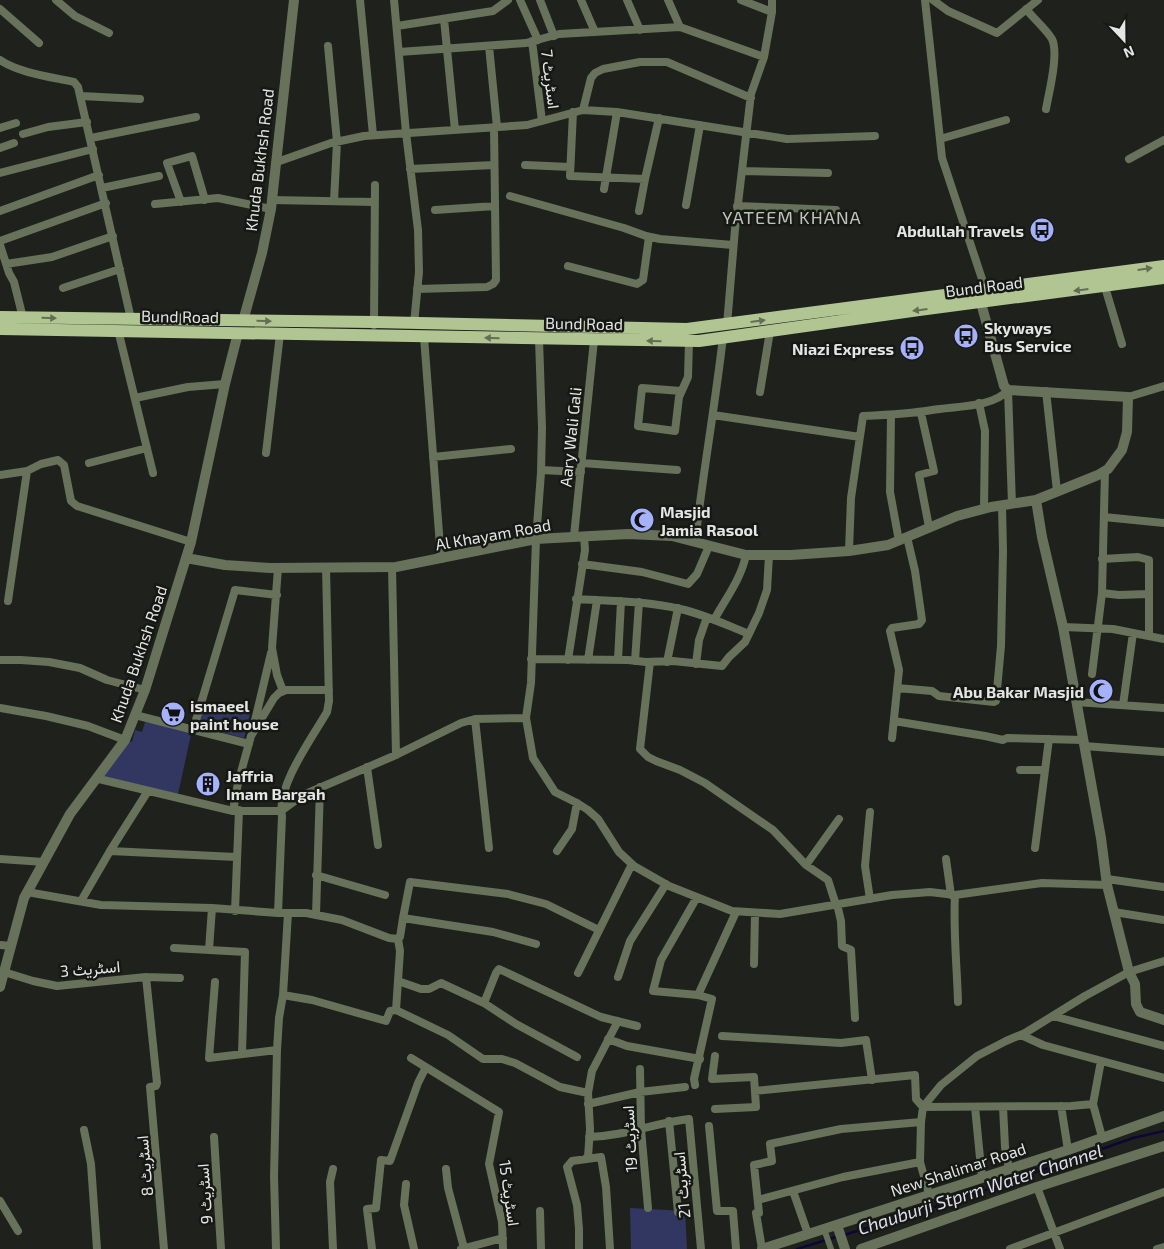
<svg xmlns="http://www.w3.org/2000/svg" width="1164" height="1249" font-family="'Exo 2',Vazirmatn,sans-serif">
<rect width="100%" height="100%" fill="#1f211d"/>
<path fill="#323762" d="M204,703L225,710L226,707L250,713L244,738L197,726Z
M152,720L192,730L178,794L98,776L125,740L132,742L135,730L142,732L145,722L151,723Z
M630,1208L685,1211L687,1249H631Z"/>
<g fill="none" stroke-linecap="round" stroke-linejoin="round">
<path stroke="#0b0835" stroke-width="2.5" d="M844,1235L957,1200L1133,1138L1164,1131
M797,1249L839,1236"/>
<path stroke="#68715a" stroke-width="6" d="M824,1229L831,1249"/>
<path stroke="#68715a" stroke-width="8" d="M56,0L75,16L109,33
M360,0L373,135
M394,0L406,133L418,230L419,272L414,324
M520,0L538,40
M540,0L554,36
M581,0L595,32
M627,0L640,30
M668,0L680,27
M741,0L772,12
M925,0L942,158L986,291
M933,0L948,11L997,33L1038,0
M0,9L39,43
M1026,9C1034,19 1046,29 1052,39C1059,54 1049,92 1046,109
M444,19L455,130
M397,26L493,11L508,0
M532,41L542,121
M328,46L337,142L334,201
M489,46L497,127
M399,52L526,43L559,34L680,27L764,57
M0,60C19,73 52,77 74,82L78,87L131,319
M81,96L140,99
M583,110L591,78L595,73L603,69L640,62H667L751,98
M573,112L570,176L645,179L659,118
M0,128L16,123
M23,134L48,127L87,122
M91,138L196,117
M940,139L1006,120
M0,148L14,143
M1129,159L1164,140
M277,162L331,143L364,136L527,125L583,110L617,112L787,139L875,136
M525,165L570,167
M410,169L494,165
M742,171L828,173
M0,173L93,149
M102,188L159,176
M604,189L617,112
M510,196L624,228L646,236L660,239L733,245
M272,200L374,202
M181,202L167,163L192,156L205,200
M155,204L218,198L271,209
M686,205L700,125
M737,206L836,210
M435,210L495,206
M0,211L99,175
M639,211L645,179
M0,241L106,203
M0,245L9,273L14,282L23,318
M6,264L52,257L113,236
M568,266L637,284L643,280L649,237
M1105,287L1122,344
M63,288L120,269
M417,289L487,287L493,284L496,280L494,127
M374,325L375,185
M727,325L735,229L751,94L764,57L772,12V0
M118,330L153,473
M424,337L441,559
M539,339L542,428L541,473L536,539L531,683L526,718L533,758L555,792L577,803L588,810L598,819L619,852L634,866L669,886L732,911L780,914L892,895L930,892L955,895L1042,883L1107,885
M1008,390L1012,504
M681,391L642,388L638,426L675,431L679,397L688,377L689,341
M1046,391L1057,491
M760,392L770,331
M1128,397L1164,386
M135,398L188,387L225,384
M979,403L985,431L984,509
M921,413L934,471L919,475L929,527
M713,415L860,437
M891,415L890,492L899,541
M266,453L280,334
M433,457L511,449
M89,463L147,448
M582,463L677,470
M541,470L581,472
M0,475L27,471L41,464L58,460L64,465L71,501L77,506L191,542
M1104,517L1164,523
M574,536L594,340
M695,542C703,473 715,406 723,337
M849,551L851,498L863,416C886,415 909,414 932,410C954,406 993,408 1008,390
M1102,559L1138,557L1149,560V636
M582,564L642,572L688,584L697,574L709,546
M392,567L396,755
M278,568L272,648L277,675L283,691
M1102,593L1119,595L1148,594
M576,599C611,601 646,601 680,609C704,614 726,625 749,634
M8,601L27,471
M714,620C726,598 741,579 746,555
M1063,627L1113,629L1164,639
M531,659L628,660L646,662L673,661L722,666L729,657L745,642L759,613L767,590L769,555
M0,660H21L49,662L80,668L107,680L145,690
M568,660L585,550L584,536
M588,660L597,600
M618,660L621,601
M635,661L639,602
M650,662L640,749L648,757L656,761L680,770L705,783L773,830L806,865L828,880L836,905
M667,662L678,608
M696,664L699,640L707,617
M1092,674L1102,593L1105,471
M897,688L932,691L939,696L994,702L996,701L1001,646L1003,551L1002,505
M1076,702L1164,708
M1123,705L1133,633
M0,708L46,716L88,726L125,740
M135,715L249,744
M475,719L489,848
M894,721L985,736L1003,740L1007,738L1083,740
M253,729L271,653
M193,730L235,590L277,595
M892,738L899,670L890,631L892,628L919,624L922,620L915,571L907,537
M1084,746L1164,752
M367,767L378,845
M1020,770H1045
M99,779L233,811H281L303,795L396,755L461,723L475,719L526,718
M233,811L238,783L251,736L274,698L279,693L286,690H329
M870,812L865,866L870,899
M1035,848L1049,739
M110,851L236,857
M557,851L572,829L577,803
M0,859L44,862
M946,859L951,895
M806,865L839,819
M316,875L385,895
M1107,879L1164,887
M27,892L101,905L212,908L278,913H306L342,920L389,938L398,939
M955,895C953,931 957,966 958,1002
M81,901L110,851L148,791
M837,904L841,921L842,946L851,950L855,1018
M235,911L239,810
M1114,912L1164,920
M278,913L282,816C276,787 312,738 327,712L329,701L326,567
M316,915L320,787
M403,918L410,882L508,894L546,904L599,930
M0,945L11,946
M174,948L245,952L242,1054
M209,950L212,908
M754,964L755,913
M4,972L33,981L57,986L146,977L180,978
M578,973L632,864
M146,977L157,1083L156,1086L150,1087L164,1249
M618,977L630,941L666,884
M398,981L421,989H429L441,983L484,1003L516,1024L577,1057
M215,982L209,1058L277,1050
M283,995L312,1000L386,1021L390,1011L396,1010L448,1035L483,1059H502L515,1063L560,1087L588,1093
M698,995L736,912
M484,1003L496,973L499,969L601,1017L637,1026
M396,1010L400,951L398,939L400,937L403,918L493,932L536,944
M1053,1016L1164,1046
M1021,1035L1043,1045L1164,1078
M722,1036L841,1043L866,1040L872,1080
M608,1039L627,1046L700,1059
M411,1058L499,1112L489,1164L502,1222L503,1249
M1101,1061L1093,1104L1102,1137
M640,1069L641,1129L648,1208
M695,1085L694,1079L712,999L698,995L653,991L661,960L697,897
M755,1091L915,1075L916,1099L923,1107L1071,1106L1093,1104
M588,1104L640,1092L685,1087
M1061,1106L1068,1150
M975,1107L982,1178
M1003,1107L1005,1147L1009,1169
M715,1109L756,1107L754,1077L712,1079L715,1056
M669,1121L678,1212
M709,1126L717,1211H733L736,1249
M84,1130L91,1164L97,1249
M214,1137L221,1249
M589,1137C625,1136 654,1123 689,1119L701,1249
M586,1158L588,1157L590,1129L588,1093L592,1071L618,1021
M333,1169L330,1182L333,1249
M446,1169L448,1188L464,1248
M406,1184L404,1205L414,1249
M1037,1187L1060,1249
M793,1191L808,1234
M929,1194L920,1162L921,1122L923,1107L941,1085L977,1056L1006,1041L1025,1033L1085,996L1129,972L1164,961
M758,1200L843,1177L920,1162
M0,1201L18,1231
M540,1211L541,1249
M276,1249L274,1176L277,1050L279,1018L283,995L288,913
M372,1249L367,1209L376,1208L381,1160L390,1161L418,1083L426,1067
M461,1249L503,1238
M579,1249V1229L577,1205L567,1167L572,1161L601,1157L606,1187L610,1249
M762,1249L756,1213H759L754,1165L772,1161L770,1144L841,1129L921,1122
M1010,1249L1164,1192
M1157,1249L1164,1247"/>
<path stroke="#68715a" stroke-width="10" d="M243,321L262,253L271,209L294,0
M1036,500L1042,537L1063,627L1101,838L1107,885L1129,972L1135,984L1136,1004L1140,1012L1164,1020
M186,558L225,565L270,568L396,567L536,539L628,534L672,536L746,555H791L849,551L888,545L957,516L991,507L1036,500L1098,475L1108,469L1122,450L1127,432L1128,397L1008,390L1004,386L981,303
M0,987L24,898L70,814L125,740L145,690L191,542L225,384L238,333
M837,1225L845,1249
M762,1249L1068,1150L1164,1116
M861,1249L1037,1187L1164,1146"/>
<path stroke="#b1c593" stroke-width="12" d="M0,317L374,322L687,329L1164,266
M0,329L699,341L919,310L1164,278"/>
</g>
<defs><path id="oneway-solid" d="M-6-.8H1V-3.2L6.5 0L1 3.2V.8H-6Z" transform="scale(1.25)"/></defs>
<g fill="#646e54">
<use href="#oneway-solid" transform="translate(1145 269) rotate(-8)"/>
<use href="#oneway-solid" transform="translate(1081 290) rotate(173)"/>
<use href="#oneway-solid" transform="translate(920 310) rotate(173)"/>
<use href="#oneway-solid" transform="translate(49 318) rotate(1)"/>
<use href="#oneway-solid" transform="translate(264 321) rotate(1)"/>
<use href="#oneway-solid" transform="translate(758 321) rotate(-7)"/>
<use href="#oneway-solid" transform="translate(492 338) rotate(-179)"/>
<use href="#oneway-solid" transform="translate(654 341) rotate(-179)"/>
</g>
<defs>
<symbol id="bus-disc" viewBox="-11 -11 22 22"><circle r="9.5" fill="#a6b1fc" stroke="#161814"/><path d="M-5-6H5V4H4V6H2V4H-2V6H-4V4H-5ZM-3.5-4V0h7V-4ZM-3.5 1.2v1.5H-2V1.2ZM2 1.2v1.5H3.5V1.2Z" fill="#111"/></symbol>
<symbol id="mosque-disc" viewBox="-11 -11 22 22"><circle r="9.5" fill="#a6b1fc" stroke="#161814"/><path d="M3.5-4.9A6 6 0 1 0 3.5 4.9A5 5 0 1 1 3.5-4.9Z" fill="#111"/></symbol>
<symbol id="supermarket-disc" viewBox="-11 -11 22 22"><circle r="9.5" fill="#a6b1fc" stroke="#161814"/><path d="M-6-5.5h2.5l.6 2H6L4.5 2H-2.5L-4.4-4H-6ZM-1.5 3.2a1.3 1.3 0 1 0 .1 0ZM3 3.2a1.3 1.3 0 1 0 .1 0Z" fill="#111"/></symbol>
<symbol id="building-disc" viewBox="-11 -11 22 22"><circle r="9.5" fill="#a6b1fc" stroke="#161814"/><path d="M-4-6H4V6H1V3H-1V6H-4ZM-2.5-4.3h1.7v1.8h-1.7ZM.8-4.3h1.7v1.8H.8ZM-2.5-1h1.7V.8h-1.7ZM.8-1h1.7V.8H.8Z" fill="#111"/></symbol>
</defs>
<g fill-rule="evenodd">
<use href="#bus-disc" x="1028" y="216" width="28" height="28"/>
<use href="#bus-disc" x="952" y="322" width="28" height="28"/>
<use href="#bus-disc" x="898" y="334" width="28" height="28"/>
<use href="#mosque-disc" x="628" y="506" width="28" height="28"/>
<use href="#mosque-disc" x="1087" y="677" width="28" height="28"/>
<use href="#supermarket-disc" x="159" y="700" width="28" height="28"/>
<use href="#building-disc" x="194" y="770" width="28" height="28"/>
</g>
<g text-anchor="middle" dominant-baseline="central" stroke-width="5" stroke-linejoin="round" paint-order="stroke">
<g font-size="16" fill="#e5e6e3" stroke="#161814">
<text transform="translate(551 79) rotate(83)">اسٹریٹ 7</text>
<text transform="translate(259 160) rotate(-83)">Khuda Bukhsh Road</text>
<text transform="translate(984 286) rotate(-7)">Bund Road</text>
<text transform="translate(180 316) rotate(1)">Bund Road</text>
<text transform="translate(584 323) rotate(1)">Bund Road</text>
<text transform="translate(570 437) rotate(-84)">Aary Wali Gali</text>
<text transform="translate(493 534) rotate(-10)">Al Khayam Road</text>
<text transform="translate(138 654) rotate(-71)">Khuda Bukhsh Road</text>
<text transform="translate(90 968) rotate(-5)">اسٹریٹ 3</text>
<text transform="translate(629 1139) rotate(-93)">اسٹریٹ 19</text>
<text transform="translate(144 1166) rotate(-95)">اسٹریٹ 8</text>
<text transform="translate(958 1169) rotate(-18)">New Shalimar Road</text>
<text transform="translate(681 1185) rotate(-95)">اسٹریٹ 21</text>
<text transform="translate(510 1193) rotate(82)">اسٹریٹ 15</text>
<text transform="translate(204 1194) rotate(-94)">اسٹریٹ 9</text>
</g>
<g font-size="16" font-weight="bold" fill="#e5e6e3" stroke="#161814" text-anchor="start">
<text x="1024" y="230" text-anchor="end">Abdullah Travels</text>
<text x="984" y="327">Skyways<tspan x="984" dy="18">Bus Service</tspan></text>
<text x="894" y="348" text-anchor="end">Niazi Express</text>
<text x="660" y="511">Masjid<tspan x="660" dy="18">Jamia Rasool</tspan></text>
<text x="1084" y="691" text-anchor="end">Abu Bakar Masjid</text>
<text x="190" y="705">ismaeel<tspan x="190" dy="18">paint house</tspan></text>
<text x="226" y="775">Jaffria<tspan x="226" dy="18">Imam Bargah</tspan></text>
</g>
<g font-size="18" letter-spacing="1" fill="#c0c3bd" stroke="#161814">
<text x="792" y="217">YATEEM KHANA</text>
</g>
<g font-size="18" font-style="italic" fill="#dde0f0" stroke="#161814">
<text transform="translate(980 1189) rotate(-18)">Chauburji Stprm Water Channel</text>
</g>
</g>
<g transform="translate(1124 40) rotate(158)" stroke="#161814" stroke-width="4" paint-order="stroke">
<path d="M0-4L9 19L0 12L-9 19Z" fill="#e5e6e3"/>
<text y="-8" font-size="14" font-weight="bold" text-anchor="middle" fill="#e5e6e3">N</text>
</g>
</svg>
